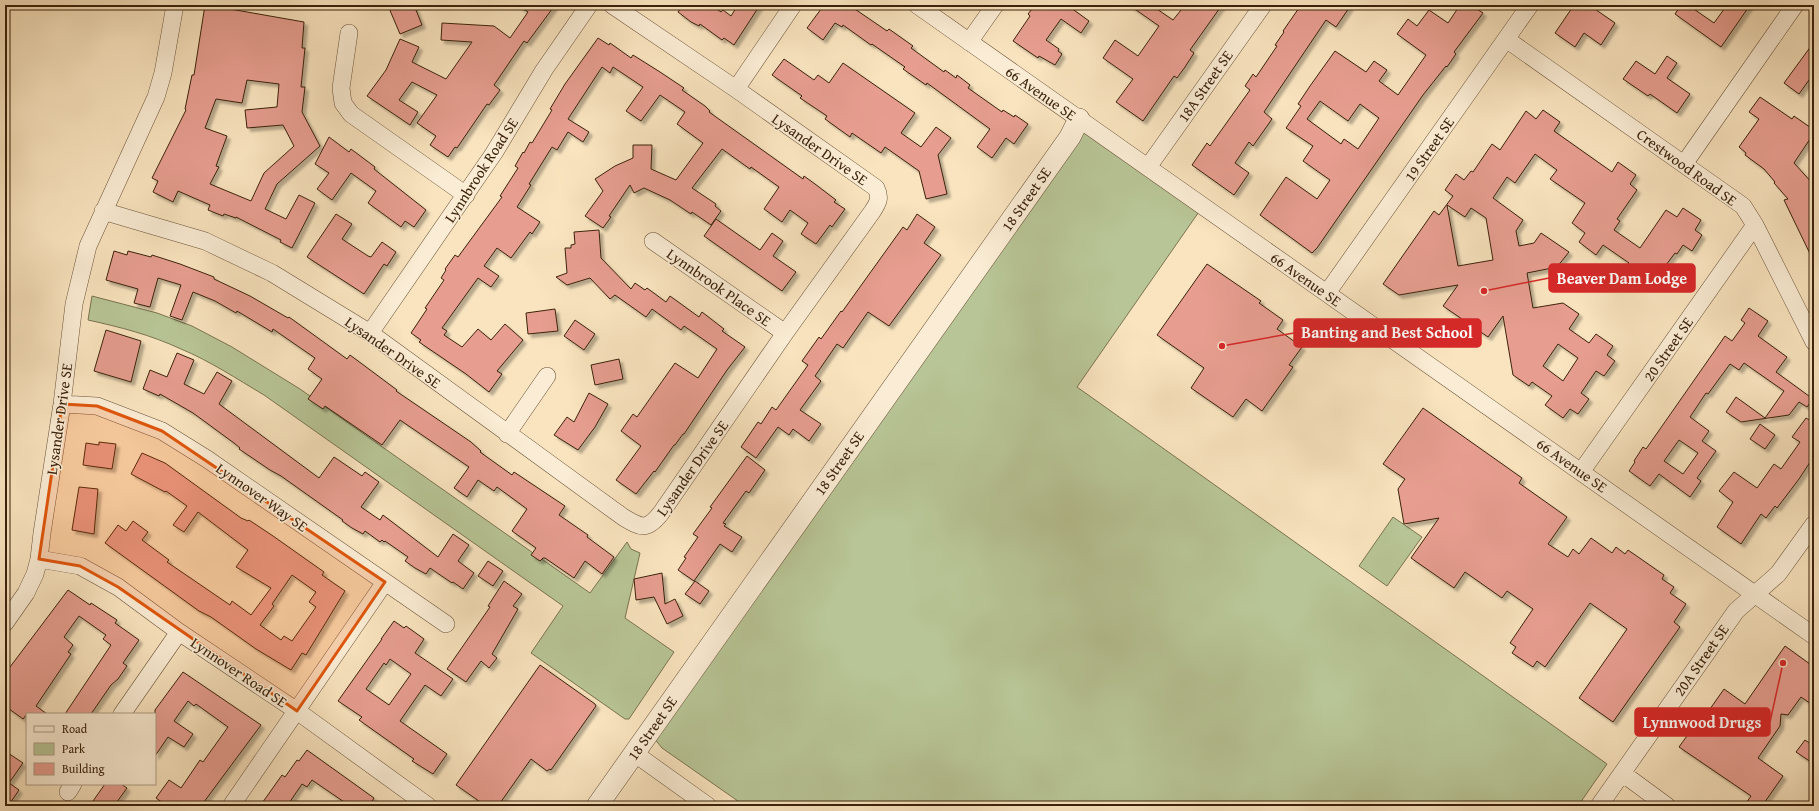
<svg xmlns="http://www.w3.org/2000/svg" width="1819" height="811" font-family="'Gentium Book Plus',serif">
<defs>
<filter id="shadow"><feDropShadow dx="3.5" dy="3.5" stdDeviation="1" flood-color="#0004"/></filter>
</defs>
<rect width="100%" height="100%" fill="#f9e4bf"/>
<filter id="stains"><feTurbulence type="fractalNoise" baseFrequency=".005" numOctaves="4"/><feColorMatrix values="0 0 0 0 .2 0 0 0 0 .09 0 0 0 0 .02 0 0 0 .5 -.17"/></filter>
<radialGradient id="worn" r=".72"><stop offset=".6" stop-color="#630" stop-opacity="0"/><stop offset="1" stop-color="#630" stop-opacity=".3"/></radialGradient>
<path fill="#b8c596" stroke="#7a7450" d="M1079,119L1203,206L1077,387L1607,764L1578,806H745L662,748L649,732Z
M92,296L157,313L192,326L232,347L300,389L590,593L627,542L631,549L640,553L625,618L674,652L629,719H625L531,653L563,606L264,395C237,379 210,361 181,349C151,335 120,327 88,320Z
M1393,517L1422,537L1387,586L1359,566Z"/>
<path fill="#e79e90" stroke="#3b220b" fill-rule="evenodd" filter="url(#shadow)" d="M205,5H231L230,9L304,22L302,48H305L301,87H305L302,112L320,146L277,184L265,209L286,219L299,195L315,203L292,248L280,242L281,240L236,217V218L224,214L223,216L208,210L210,205L178,191L173,202L153,192L158,181L152,178L186,110L185,109L192,75H194ZM247,80L279,84L277,107L245,110L247,128L283,125L294,146L264,173L251,201L210,184L219,167L216,166L227,136L205,128L216,99L242,103Z
M395,5H414L422,25L400,34L389,8Z
M517,5H555L527,43L524,41L494,85L500,90L489,105L487,104L457,148L455,147L448,157L430,145L436,136L417,123L437,95L412,82L399,100L418,112L410,125L367,96L386,70L400,39L419,47L412,62L446,79L472,42L441,40L442,23L494,26L510,38L528,12Z
M683,5H711L721,12L723,10L731,16L738,5H760L734,45L724,38L722,40L700,24L699,26L691,22L678,12Z
M824,5H849L887,31L889,29L913,46L911,48L944,72L945,70L956,78L957,75L970,85L968,88L1002,112L1003,110L1014,117L1015,115L1028,124L1014,144L1006,138L992,158L977,147L990,129L927,83L926,85L903,69L905,67L872,44L871,45L843,25L842,27L835,23L823,40L807,28Z
M1035,5H1067L1089,21L1081,33L1061,19L1046,40L1059,49L1058,51L1062,54L1055,65L1039,56L1038,58L1013,41L1030,16L1028,14Z
M1129,5H1151L1173,20L1185,5H1222L1190,50L1194,53L1185,67L1177,78L1174,76L1143,121L1116,102L1133,79L1103,58L1115,40L1138,56L1159,26Z
M1301,5H1351L1336,27L1326,20L1264,112L1272,119L1253,146L1249,142L1235,163L1249,173L1234,195L1192,165L1207,143L1210,146L1250,90L1245,86L1253,74L1256,77L1277,46L1275,45L1284,32L1283,31Z
M1460,5H1471L1483,13L1454,52L1456,54L1447,67L1446,66L1423,95L1317,248L1312,253L1260,215L1286,177L1317,199L1330,180L1303,161L1313,146L1286,128L1301,106L1298,104L1310,86L1335,51L1366,72L1374,61L1387,70L1379,81L1398,95L1426,55L1397,34L1408,19L1417,26L1429,10L1448,23ZM1320,101L1348,121L1360,104L1379,118L1358,149L1344,139L1341,144L1307,119Z
M1574,5H1589L1615,23L1601,45L1584,33L1575,47L1555,33Z
M1681,5H1688L1714,23L1727,5H1750L1721,47L1675,14Z
M598,38L609,45L610,43L631,58L633,55L660,72L684,88L682,90L705,106L710,111L709,112L803,179L804,176L815,184L836,200L834,202L845,209L832,227L830,225L816,244L801,234L808,223L790,210L782,222L764,209L779,187L751,167L750,169L722,149L692,188L716,204L715,206L721,211L711,225L692,212L691,214L670,200L644,188L634,193L630,185L609,216L611,217L603,228L585,216L603,191L595,179L615,166L633,158V145H652L651,169L676,180L703,143L677,124L685,112L660,95L641,121L626,111L643,87L613,67L610,73L602,67L568,119L589,132L583,142L568,132L557,150L552,147L529,184L531,185L517,207L540,222L532,234L530,232L511,258L497,248L484,266L499,276L491,287L478,278L442,328L447,331L444,335L462,347L478,329L491,340L505,324L523,340L497,371L502,374L489,392L466,374L419,342L421,340L411,333L427,309L425,308L444,280L441,278L446,270L445,269L455,255L458,257L502,197L500,196L518,168L515,166L523,152L524,153L530,142L532,143L552,110L550,109L565,84Z
M1814,42V73L1799,94L1784,83Z
M1667,56L1677,63L1667,78L1690,94L1677,113L1650,94L1648,96L1623,79L1636,61L1655,74Z
M784,59L814,80L818,75L829,83L843,63L915,113L901,133L921,147L936,127L951,138L938,155L947,194L926,199L919,171L885,147L881,153L852,133L850,137L825,119L827,116L800,98L802,96L772,75Z
M1760,97L1792,119L1794,116L1814,130V133L1794,163L1814,185V262L1784,200L1788,199L1774,183L1775,182L1764,169L1745,155L1746,153L1739,147L1759,119L1749,112Z
M1543,110L1560,122L1554,131L1612,172L1618,162L1636,175L1630,184L1637,190L1617,219L1620,221L1614,230L1640,248L1666,210L1677,217L1683,208L1701,220L1695,230L1702,235L1692,251L1683,245L1677,254L1675,253L1654,281L1646,276L1640,285L1622,272L1629,263L1603,245L1596,255L1579,242L1585,233L1572,223L1585,203L1550,179L1557,170L1535,154L1515,183L1507,177L1493,198L1523,220L1516,231L1519,246L1534,243L1541,233L1569,252L1557,267L1527,273L1533,308L1563,303L1579,314L1569,329L1589,343L1596,334L1613,346L1607,355L1615,361L1604,376L1596,371L1581,393L1589,399L1578,414L1570,409L1563,418L1545,405L1552,396L1532,382L1529,386L1513,375L1503,316L1488,337L1443,306L1458,285L1399,295L1383,284L1434,211L1439,215L1453,196L1445,190L1456,174L1464,180L1471,171L1473,172L1492,144L1500,150L1526,111L1536,119ZM1447,205L1465,217L1471,208L1486,218L1493,260L1458,266ZM1558,344L1578,358L1563,381L1543,366Z
M329,137L349,152L351,149L375,167L374,169L426,210L414,227L405,221L401,227L368,203L376,191L351,173L332,200L317,189L329,173L315,164Z
M336,214L352,224L342,239L368,256L371,257L382,242L396,252L387,266L384,264L364,294L307,257Z
M917,214L935,227L924,243L941,255L889,326L868,312L843,348L837,344L815,376L821,381L800,410L821,424L809,441L793,429L789,435L778,427L756,458L741,447L758,422L761,424L772,407L776,410L808,365L802,361L819,337L821,339L841,311L842,312L903,227L907,230Z
M716,219L760,250L772,233L783,241L773,256L796,272L782,291L704,236Z
M599,230L601,258L631,289L635,283L645,290L647,288L666,302L670,296L699,317L702,312L724,329L722,331L745,347L727,370L684,434H683L675,445H674L655,472L654,471L636,494L616,480L641,446L621,431L633,414L637,417L675,363L698,378L717,349L684,326L681,330L652,309L646,317L615,295L610,299L590,278L567,285L556,277L567,273L565,248H571V245L575,244L574,232Z
M114,251L127,255L128,251L151,257L152,255L180,264L214,277V279L250,296L288,318L289,317L347,359L350,355L397,390L396,391L471,442L481,451L480,452L512,475L514,472L565,506L559,515L588,535L587,537L614,557L602,574L585,561L574,578L545,558H543L540,561L531,555L536,548L512,531L527,509L497,487L494,491L478,480L467,497L454,488L469,467L400,420L382,445L325,406L323,409L308,399L322,379L308,369L315,358L273,329L272,332L237,311L236,313L215,301L193,292L182,320L170,316L181,285L158,278L150,307L134,303L138,289L106,280Z
M1207,264L1261,301L1259,303L1283,320L1277,329L1302,347L1289,365L1293,367L1262,411L1246,399L1233,417L1191,388L1204,368L1157,335Z
M1749,308L1768,321L1758,336L1787,357L1776,372L1813,399L1807,407L1799,402L1789,415L1741,422L1726,412L1736,397L1765,418L1784,391L1744,363L1739,370L1730,364L1708,394L1706,393L1690,417L1709,431L1702,441L1716,451L1697,478L1701,481L1690,497L1659,474L1650,486L1629,471L1635,462L1634,461L1643,447L1646,449L1725,336L1732,341L1745,323L1741,320ZM1679,440L1698,453L1683,474L1664,461Z
M555,309L558,331L528,334L526,313Z
M575,320L595,334L584,350L564,336Z
M106,330L141,341L131,382L94,371Z
M177,353L194,360L184,384L204,394L217,372L232,381L219,404L319,478L334,457L362,476L365,472L379,482L361,507L380,520L383,515L438,557L453,534L469,545L458,561L474,573L463,589L453,582L452,583L430,568L426,574L415,568L405,561L408,557L385,541L384,542L382,540L380,542L365,531L363,534L352,528L342,521L343,520L281,476L270,470L239,449L240,448L234,443L193,413L160,394L159,396L143,389L150,370L167,377Z
M619,359L623,379L595,385L591,365Z
M589,393L608,404L595,427L578,450L554,435L567,417L574,422Z
M1423,408L1522,478L1519,483L1567,517L1548,544L1568,557L1573,549L1579,554L1591,538L1612,553L1616,547L1625,554L1628,550L1664,575L1662,579L1674,587L1670,593L1686,604L1674,622L1680,627L1613,722L1579,698L1627,629L1590,603L1545,667L1537,661L1533,667L1512,653L1516,647L1510,643L1533,609L1507,591L1502,598L1465,572L1454,588L1411,558L1439,518L1404,524L1398,489L1405,479L1383,464Z
M1806,418L1814,423V456L1799,479L1777,508L1775,506L1766,518L1761,514L1741,544L1717,527L1733,502L1719,491L1734,472L1757,488L1774,464L1781,469L1800,442L1792,437Z
M1760,424L1775,435L1765,449L1750,439Z
M99,442L116,444L112,469L83,465L86,443L99,445Z
M142,453L165,463L241,518L248,521L249,520L273,536L324,572L322,575L345,591L306,655L302,653L291,670L256,649L211,617L199,611L105,543L118,525L126,531L133,521L148,532L142,540L169,560L167,562L230,605L232,601L251,615L271,588L236,567L248,550L198,512L184,532L173,525L187,506L166,491L165,492L131,474ZM292,575L316,592L309,602L316,607L292,641L284,636L281,640L260,625L274,606L272,604Z
M747,456L765,470L749,493L746,491L723,523L726,524L724,526L742,537L732,552L720,544L694,581L678,570L686,558L684,557L698,537L693,534L712,508L710,507Z
M79,487L98,489L94,534L72,530Z
M488,561L503,571L493,586L478,576Z
M662,573L665,604L675,599L683,616L667,624L654,597L636,600L634,579Z
M504,581L522,594L513,606L518,609L492,654L497,658L489,668L481,661L466,682L447,669L490,607L488,606Z
M695,581L709,591L700,604L685,594Z
M68,590L90,605L91,603L117,620L115,623L139,640L123,663L127,666L118,679L111,685L91,714H65L111,645L103,639L106,635L79,616L64,637L73,645L68,652L71,654L36,706L47,714H27L23,719L5,706V663L10,667Z
M394,621L404,628L406,626L424,639L415,653L453,679L441,696L425,685L400,721L447,754L433,774L412,761L414,759L359,720L362,717L338,701L382,639H381ZM390,659L411,674L389,705L366,689L384,663L386,665Z
M1785,646L1814,667V706L1801,697L1788,715L1781,714L1780,726L1758,758L1783,776L1762,806H1744L1751,796L1679,747L1702,715L1705,716L1724,689L1745,704Z
M540,665L595,704L596,706L551,770L550,769L547,771L531,759L498,806H486L456,785Z
M183,672L261,725L201,806H167L156,798L169,780L181,788L200,760L203,762L228,727L196,704L194,706L188,701L174,721L193,734L184,747L168,737L155,756V710Z
M1805,740L1814,746V764L1796,752Z
M307,750L374,798L369,806H350L312,780L307,787L302,784L287,806H260L282,775L285,777L297,760L299,761Z
M5,751L23,763L9,783L19,790L8,806H5Z
M105,784H121L127,788L114,806H100L93,801Z"/>
<g fill="none" stroke-linecap="round" stroke-linejoin="round">
<defs>
<path id="minor" d="M917,5L1814,636
M349,33L341,88L343,103L351,114L466,195
M1506,39L1743,206L1755,225L1814,342
M969,42L995,5
M736,89L793,5
M1684,164L1795,5
M1148,167L1263,5
M103,211L205,241L272,273L370,333L623,517C641,528 647,531 661,513L785,333L872,212C878,203 881,198 876,188L736,89L612,5
M653,241L785,333
M1327,293L1530,5
M370,333L494,153L544,70L589,5
M62,404L97,406L162,431L207,459L446,624
M507,434L547,376
M1581,472L1755,225
M39,559L80,566L118,587L179,632L297,711L428,806
M5,623L26,593L35,574L39,559L42,533L62,404L74,304L88,246L156,97L163,73L175,5
M122,714L179,632
M634,753L708,806
M1622,773L1667,806
M68,792L73,784
M231,806L385,582
M1599,806L1736,611L1778,574L1814,524"/>
<path id="tertiary" d="M597,806L1070,137L1079,119"/>
</defs>
<use href="#minor" stroke="#6a5238" stroke-width="18"/>
<use href="#tertiary" stroke="#6a5238" stroke-width="22"/>
<use href="#minor" stroke="#fbedd5" stroke-width="17"/>
<use href="#tertiary" stroke="#fbedd5" stroke-width="21"/>
</g>
<path fill="#df560c" fill-opacity="0.2" stroke="#df560c" stroke-width="3" stroke-linejoin="round" d="M62,404L97,406L162,431L385,582L297,711L118,587L80,566L39,559Z"/>
<g text-anchor="middle" dominant-baseline="central" stroke-width="3" stroke-linejoin="round" paint-order="stroke">
<g font-size="15" fill="#3b220b" stroke="#fbedd5">
<text transform="translate(1205 86) rotate(-55)">18A Street SE</text>
<text transform="translate(1041 93) rotate(35)">66 Avenue SE</text>
<text transform="translate(820 149) rotate(35)">Lysander Drive SE</text>
<text transform="translate(1429 149) rotate(-55)">19 Street SE</text>
<text transform="translate(1687 167) rotate(36)">Crestwood Road SE</text>
<text transform="translate(481 170) rotate(-57)">Lynnbrook Road SE</text>
<text transform="translate(1026 199) rotate(-55)">18 Street SE</text>
<text transform="translate(1306 279) rotate(35)">66 Avenue SE</text>
<text transform="translate(719 287) rotate(35)">Lynnbrook Place SE</text>
<text transform="translate(1668 349) rotate(-55)">20 Street SE</text>
<text transform="translate(393 352) rotate(35)">Lysander Drive SE</text>
<text transform="translate(59 419) rotate(-82)">Lysander Drive SE</text>
<text transform="translate(839 463) rotate(-55)">18 Street SE</text>
<text transform="translate(1572 465) rotate(35)">66 Avenue SE</text>
<text transform="translate(692 468) rotate(-55)">Lysander Drive SE</text>
<text transform="translate(262 497) rotate(35)">Lynnover Way SE</text>
<text transform="translate(1701 660) rotate(-55)">20A Street SE</text>
<text transform="translate(239 672) rotate(34)">Lynnover Road SE</text>
<text transform="translate(652 728) rotate(-55)">18 Street SE</text>
</g>
</g>
<path fill="none" stroke="#d62828" stroke-width="1.5" d="M1484 291L1549 278M1222 346L1294 333M1783 663L1770 722"/>
<g fill="#d62828" stroke="#fbedd5" stroke-width="1.5">
<circle cx="1484" cy="291" r="4"/>
<circle cx="1222" cy="346" r="4"/>
<circle cx="1783" cy="663" r="4"/>
</g>
<g fill="#d62828" stroke="#d62828" stroke-width="1.5">
<rect x="1549" y="264" width="146" height="28" rx="4"/>
<rect x="1294" y="319" width="187" height="28" rx="4"/>
<rect x="1635" y="708" width="135" height="28" rx="4"/>
</g>
<g font-size="16" text-anchor="middle" font-weight="bold" fill="#fff">
<text x="1622" y="284">Beaver Dam Lodge</text>
<text x="1387" y="338">Banting and Best School</text>
<text x="1702" y="728">Lynnwood Drugs</text>
</g>
<rect width="1819" height="811" fill="none" stroke="#f9e4bf" stroke-width="20"/>
<rect x="6" y="6" width="1807" height="799" fill="none" stroke="#3b220b" stroke-width="2"/>
<rect x="10" y="10" width="1799" height="791" fill="none" stroke="#3b220b"/>
<rect x="26" y="713" width="130" height="72" fill="#fbedd5" stroke="#ae9c84"/>
<rect x="34" y="726" width="20" height="6" fill="#fbedd5" stroke="#ae9c84"/>
<text x="62" y="733" font-size="12" fill="#3b220b">Road</text>
<rect x="34" y="743" width="20" height="12" fill="#b8c596" stroke="#ae9c84"/>
<text x="62" y="753" font-size="12" fill="#3b220b">Park</text>
<rect x="34" y="763" width="20" height="12" fill="#e79e90" stroke="#ae9c84"/>
<text x="62" y="773" font-size="12" fill="#3b220b">Building</text>
<rect width="100%" height="100%" filter="url(#stains)"/>
<rect width="100%" height="100%" fill="url(#worn)"/>
</svg>
